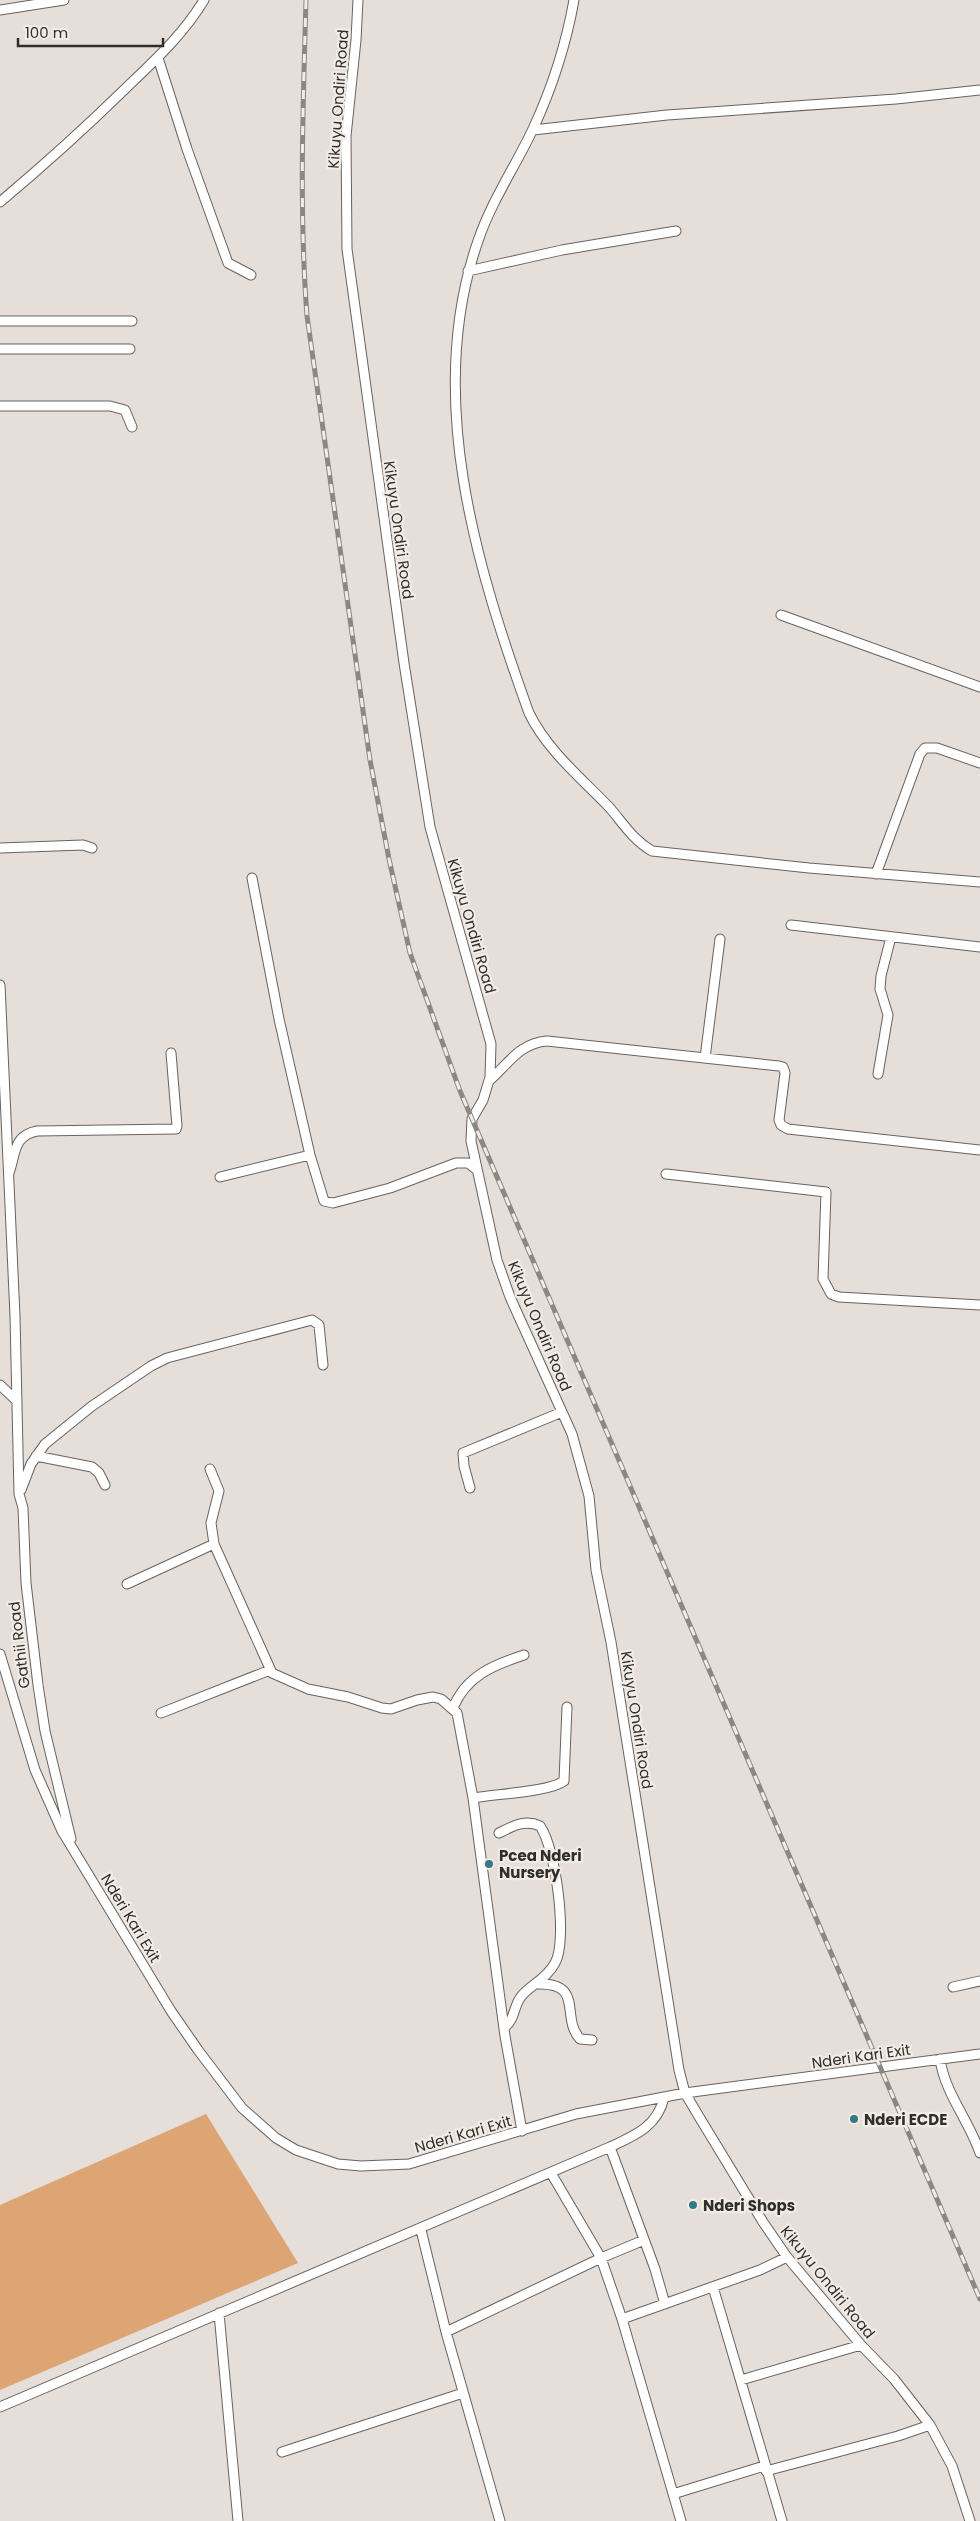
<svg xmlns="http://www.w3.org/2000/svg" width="980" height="2521" font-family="Poppins,sans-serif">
<rect width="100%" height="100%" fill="#e5ded9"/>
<path fill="#dda474" d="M206,2114L298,2263L0,2390V2205Z"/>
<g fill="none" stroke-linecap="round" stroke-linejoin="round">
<defs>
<path id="minor" d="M358,0L356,40L346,136L347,249L404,663L430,827L491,1044L490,1077L483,1100L472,1119L471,1141L497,1260L510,1297L572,1434L589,1496L596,1570L611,1642L679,2070L685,2093L698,2115L763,2222L787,2257L861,2345L894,2379L930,2425L952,2466L970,2521
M574,0C566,45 552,88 533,129C515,167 491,202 478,241C424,395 476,566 529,713C547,750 581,778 609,807C623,823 633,840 652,851L809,868L980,882
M0,10L64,0
M158,58L187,149L228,263L251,275
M533,130L667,115L896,99L980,90
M0,202C43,166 85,128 125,89C154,61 183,35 204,0
M468,271L562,250L676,231
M0,321H132
M0,349H130
M0,406H110L125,410L132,427
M781,615L980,687
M0,848L83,845L92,848
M876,874L920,754L925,748H937L980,763
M252,878L279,1019L310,1155L324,1201L333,1203L390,1188L456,1163H468L477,1170
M791,925L980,947
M0,985L15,1316L19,1494L23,1508L26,1583L38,1685L45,1731L71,1839
M705,1058L720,939
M878,1074L888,1015L880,989L881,976L891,937
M490,1080C509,1063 520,1043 547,1041L779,1066L783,1067L785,1073L779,1120L781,1125L788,1129L980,1150
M9,1173C16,1153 13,1136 37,1131L176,1129L177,1126L171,1053
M666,1174L826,1192L823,1279L831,1294L839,1297L980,1305
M220,1177L310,1155
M0,1385L17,1401
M36,1456L92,1467L99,1473L105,1485
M210,1469L219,1491L211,1523L214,1544L272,1673L308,1689L348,1697L382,1708L391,1709L417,1700L433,1697L441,1699L457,1713L473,1798L505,2036L522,2131
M470,1488L464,1466L463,1453L562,1412
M21,1490L31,1464L45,1444L92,1406L151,1366L167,1358L312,1320L319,1325L323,1365
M127,1584L214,1544
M0,1654L35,1770L62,1831L171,2011L198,2050L242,2108L276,2138L296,2150L338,2164L361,2166L409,2164L576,2114L685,2093L980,2054
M453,1708C466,1676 493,1665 524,1655
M161,1713L270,1670
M473,1798C494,1794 549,1792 564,1781L567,1707
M499,1833C513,1826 525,1819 540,1826C556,1848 568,1941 555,1963C546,1980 528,1986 520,1998C513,2009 515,2019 504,2028
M538,1984C585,1983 560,2017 580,2039L592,2040
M953,1987L980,1981
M940,2059C945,2094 969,2120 980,2153
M610,2147L655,2269L665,2304
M551,2173L601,2258L622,2319L681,2521
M421,2230L446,2332L500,2521
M713,2287L782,2521
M219,2313L238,2521
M622,2319L760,2270L787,2257
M446,2332L601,2258L644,2240
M741,2380L861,2345
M0,2407L610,2147C634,2136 657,2127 664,2098
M282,2452L463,2393
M766,2471L898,2436L930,2425
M673,2494L764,2466"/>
</defs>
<use href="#minor" stroke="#69635f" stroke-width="11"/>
<use href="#minor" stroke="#fff" stroke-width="9"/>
<defs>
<path id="rail" d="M306,0C303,106 299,211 307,316L370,760L389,859L410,953L460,1091L980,2299"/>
</defs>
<use href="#rail" stroke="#8b8783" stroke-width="5"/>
<use href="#rail" stroke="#f2ece6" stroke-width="3" stroke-dasharray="9" stroke-linecap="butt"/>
</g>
<g fill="#347a86" stroke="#f2ece6" stroke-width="2">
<circle cx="489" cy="1864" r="5"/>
<circle cx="854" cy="2119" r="5"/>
<circle cx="693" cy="2205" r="5"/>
</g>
<g text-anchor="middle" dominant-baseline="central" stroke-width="4.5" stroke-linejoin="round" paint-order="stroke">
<g font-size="15" fill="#302e2c" stroke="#f2ece6">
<text transform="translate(338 99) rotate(-86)">Kikuyu Ondiri Road</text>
<text transform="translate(399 530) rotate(82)">Kikuyu Ondiri Road</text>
<text transform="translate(472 926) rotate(74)">Kikuyu Ondiri Road</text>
<text transform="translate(540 1326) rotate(67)">Kikuyu Ondiri Road</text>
<text transform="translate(19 1645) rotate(-97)">Gathii Road</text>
<text transform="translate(637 1720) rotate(81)">Kikuyu Ondiri Road</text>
<text transform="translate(131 1918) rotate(59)">Nderi Kari Exit</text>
<text transform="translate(861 2056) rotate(-8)">Nderi Kari Exit</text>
<text transform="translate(463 2134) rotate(-16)">Nderi Kari Exit</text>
<text transform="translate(828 2282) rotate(51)">Kikuyu Ondiri Road</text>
</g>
<g font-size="15" font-weight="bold" fill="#302e2c" stroke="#f2ece6" text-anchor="start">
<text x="499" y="1855">Pcea Nderi<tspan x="499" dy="17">Nursery</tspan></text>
<text x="864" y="2119">Nderi ECDE</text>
<text x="703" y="2205">Nderi Shops</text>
</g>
</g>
<path d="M18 38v8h145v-8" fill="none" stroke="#302e2c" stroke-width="2.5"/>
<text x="25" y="38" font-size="15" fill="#302e2c" stroke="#f2ece6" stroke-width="4" paint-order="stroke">100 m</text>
</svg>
